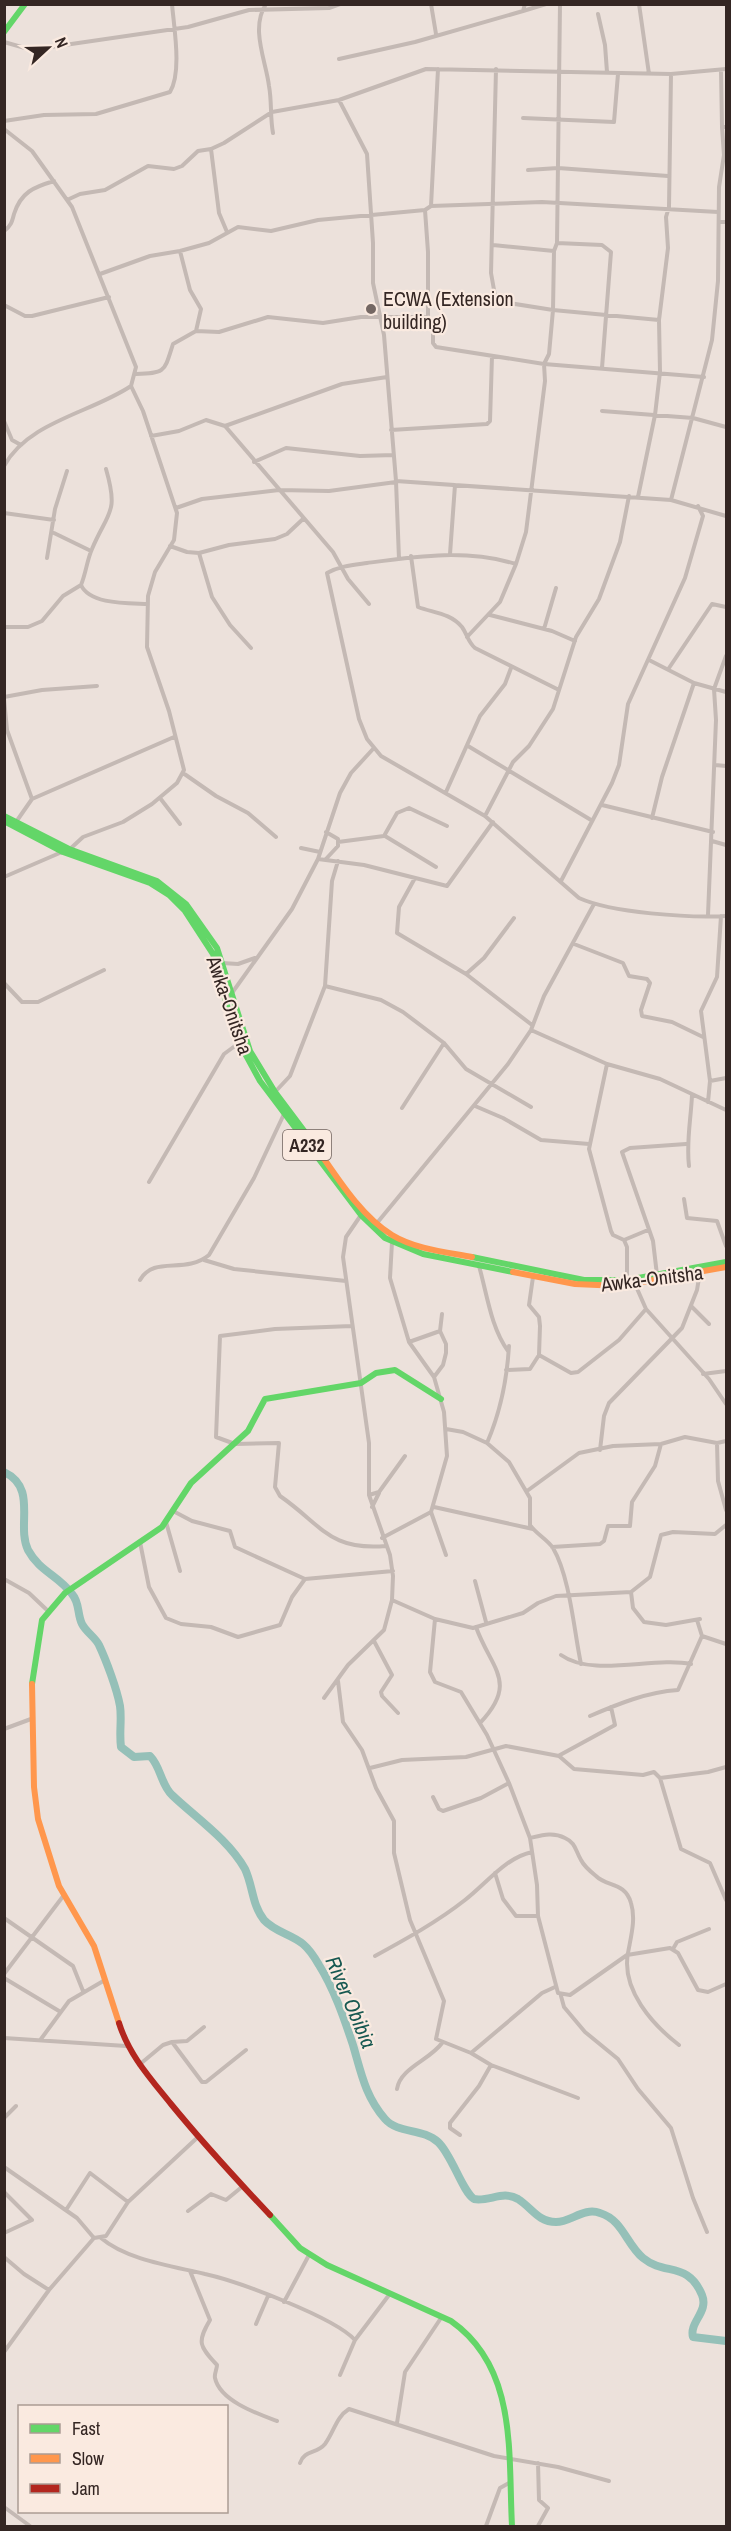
<svg xmlns="http://www.w3.org/2000/svg" width="731" height="2531" font-family="'Archivo Narrow',sans-serif">
<rect width="100%" height="100%" fill="#ece1db"/>
<g fill="none" stroke-linecap="round" stroke-linejoin="round">
<path stroke="#95c0b8" stroke-width="8" d="M4,1472C38,1488 16,1525 28,1550C40,1572 58,1575 72,1594C80,1603 77,1614 82,1624C86,1632 95,1637 99,1645C106,1660 117,1689 120,1706C122,1719 119,1733 121,1747L134,1757L150,1756C161,1767 161,1785 172,1795C196,1818 228,1839 245,1869C253,1886 252,1905 264,1920C275,1932 291,1934 303,1944C309,1949 315,1958 319,1965C334,1989 344,2018 353,2045C361,2072 365,2096 385,2119C398,2134 423,2128 438,2142C452,2155 462,2191 474,2199C489,2202 503,2190 518,2199C532,2208 538,2222 556,2222C571,2222 584,2207 600,2213C623,2220 626,2244 643,2258C665,2276 688,2261 702,2295C709,2312 689,2322 693,2337L726,2341"/>
<path stroke="#c4b9b4" stroke-width="4" d="M266,4C250,28 266,61 269,86C272,102 270,118 273,133
M431,4L436,34
M639,4L649,74
M523,11L546,4
M598,14L605,45L607,72
M4,42L25,48H44L188,27L249,10L329,8L340,4
M339,59L415,42L523,11L525,4
M496,69L491,273L496,301L553,310L659,320
M721,70L722,127
M339,100L367,154L373,243V283L384,335L396,481L399,559
M523,118L614,122L618,74
M4,121L44,115L96,114L170,92C182,72 174,28 172,4
M4,129L32,151L72,207L136,367L131,386C91,413 29,421 4,466
M211,149L219,213L227,232
M528,170L558,168L668,176
M67,200L80,194L105,190L148,166L174,169L182,166L198,151L211,149L224,143L272,112L339,100L426,69L671,74L726,69
M431,206L438,69
M425,210L428,252V317L433,322V343L436,347L544,364L704,377
M719,222H726
M4,231C11,226 12,222 14,214C21,192 34,187 54,181
M557,243L602,245L611,252L602,368
M493,245L554,251
M180,251L190,290L201,309L196,331
M100,274L150,256L180,251L209,243L238,227L271,231L318,220L425,210L431,206L542,202L718,212
M4,305L25,316H32L109,297
M136,374C166,373 164,372 173,344L196,331L219,332L268,317L323,323L361,317H428
M602,411L693,418L726,427
M4,421L12,440L21,445
M225,426L342,384L387,377
M391,430L487,424L490,421L492,356
M151,436L179,431L206,420L225,426L333,552L348,579L369,604
M254,462L286,448L360,456L394,455
M396,481L671,500L726,516
M638,497L655,415L660,372L659,320L668,248L666,217L669,207L671,74
M671,500L712,340L718,281L719,187L724,155L722,127H726
M176,508L202,499L279,490L329,491L396,482
M4,513L54,520
M54,533L91,551
M170,546L187,552L199,553L229,545L275,539L287,534L303,519
M199,553L212,597L230,625L251,648
M450,554L455,485
M411,556L418,607C434,613 450,613 462,627C467,634 468,642 475,648L559,690
M47,558L55,509L67,471
M516,564C466,549 419,556 367,563C353,565 340,566 327,573L359,719L367,739L381,756L485,816L579,898C612,913 689,918 726,916
M81,585C90,605 129,603 148,604
M490,615L552,631L575,641
M4,627H28L42,621L63,596L81,585C86,573 87,560 92,549C108,511 119,514 106,469
M544,629L556,588
M467,637L500,602L516,564L526,532L545,381L544,364L549,354L553,310L554,251L557,243L560,4
M649,660L694,683L726,692
M669,668L712,604L726,607
M4,697L42,690L97,686
M4,699L7,730L32,799
M468,746L591,820
M715,765L726,766
M183,773L216,796L248,813L276,837
M446,792L480,716L505,684L511,668
M160,798L180,824
M602,805L713,832
M485,816L513,762L529,746L553,709L576,637L599,599L620,542L629,496
M652,818L662,777L694,683
M16,822L32,799L174,737
M385,836L436,867
M712,841L726,845
M338,842L384,836L397,813L409,808L447,826
M301,848L320,852
M70,849L83,837L123,822L152,804L177,783L184,770L169,711L147,647L148,596L155,572L174,540L177,513L143,411L131,386
M318,859L364,865L447,886L493,822
M325,860L338,846V839L326,832
M4,877L62,852
M415,878L399,907L397,933L466,974L532,1025
M561,881L612,783L619,765L628,704L685,578L703,516L698,506
M708,915L716,720L714,689L726,656
M574,944L623,963L629,976L647,979L650,983L641,1010L642,1016L672,1022L703,1037
M222,963L238,964L255,958
M466,974L484,958L514,918
M4,983L22,1002H38L104,970
M325,986L381,1000L403,1012L444,1043L466,1069L531,1107
M227,1000L292,909L318,859L340,793L351,773L373,749
M531,1030L607,1064L660,1079L726,1110
M607,1064L589,1149L611,1231L613,1235L624,1240L627,1247V1280
M710,1081L726,1078
M275,1092L290,1076L325,986L332,881L338,861
M708,1102L710,1081L701,1011L717,977L721,916
M475,1106L503,1118L541,1140L589,1144
M402,1108L444,1043
M689,1166C686,1142 691,1119 692,1095
M149,1182L224,1054L239,1043
M684,1199L687,1218L717,1221L726,1246
M377,1223L508,1064L531,1030L544,996L594,904
M624,1240L648,1230
M204,1260L234,1269L346,1281
M479,1266C487,1294 491,1328 508,1351
M657,1275L653,1241L622,1152L630,1148L686,1144
M140,1280C154,1255 185,1275 209,1255L254,1178L284,1114
M635,1284L646,1309L709,1379L726,1404
M691,1306L709,1324
M352,1326L275,1329L220,1336L216,1437L235,1444L279,1443L275,1487L280,1496C322,1525 329,1551 386,1546
M409,1342L440,1331
M539,1355L571,1373L578,1372L619,1340L646,1309
M506,1370L530,1369L539,1355L540,1326L539,1317L529,1305L533,1277
M703,1374L726,1371
M434,1377L443,1365L446,1353V1344L440,1331L442,1314
M446,1429L463,1432L487,1443L509,1462L530,1498V1525C536,1534 547,1539 553,1548C570,1577 574,1631 581,1664
M487,1443C500,1413 507,1379 509,1346
M717,1443L718,1481L726,1510
M600,1450L604,1416L609,1403L682,1328L697,1290L700,1272
M527,1491L579,1453L613,1446L661,1444L685,1437L717,1443L726,1441
M369,1495L379,1492L405,1456
M372,1507L379,1493
M434,1507L533,1529
M173,1511L192,1521L230,1531L235,1547L305,1579L393,1571
M431,1512L446,1555
M166,1522L180,1571
M382,1538L431,1512L447,1456L444,1412L434,1377L409,1342L390,1278L392,1242
M140,1542L149,1587L166,1618L181,1624L211,1627L238,1637L280,1625L292,1597L305,1579
M552,1547L600,1544L604,1541L608,1526H630L632,1502L655,1466L661,1444
M4,1579L29,1593L48,1611
M475,1581L486,1622
M631,1592L633,1608L644,1622L666,1625L700,1619
M392,1600L435,1619L473,1628L523,1613L538,1603L556,1596L631,1592L650,1577L661,1535L673,1532L715,1534L726,1525
M435,1619L430,1672L435,1682L461,1692L487,1735L509,1783L530,1838L537,1885L538,1916L558,1993L570,1995L627,1955L670,1948L678,1953L698,1990L708,1992L726,1984
M476,1627C491,1669 519,1682 480,1723
M702,1636L726,1644
M374,1641L392,1675L381,1692L382,1696L398,1713
M561,1655C593,1678 654,1656 691,1664
M338,1681L343,1722L362,1750L376,1788L394,1821V1853L410,1920L444,2001L436,2039L471,2053L491,2065L578,2098
M324,1698L348,1665L384,1630L392,1600L393,1576L390,1555L369,1495V1443L343,1257L346,1237L361,1215
M590,1716C618,1704 647,1692 678,1690L702,1636L697,1620
M4,1729L31,1719
M560,1755L615,1725L611,1707
M370,1768L402,1760L466,1757L506,1746L559,1756L574,1769L643,1775L654,1772L660,1778L681,1849L710,1863L726,1900
M660,1778L708,1772L726,1767
M433,1797L439,1809L443,1811L481,1798L509,1783
M530,1838C543,1835 553,1832 565,1838C576,1843 575,1850 581,1860C584,1866 591,1872 596,1876C607,1887 625,1882 631,1903C636,1919 631,1936 628,1953C621,1990 653,2025 679,2045
M495,1873L503,1899L516,1916H538
M4,1918L73,1966L83,1991
M673,1949L677,1942L709,1929
M375,1956C406,1939 437,1922 465,1900C487,1883 505,1858 532,1852
M4,1974L64,1895
M4,1978L59,2011
M561,1996L564,2007L585,2032L618,2059L638,2089L671,2128L693,2198L707,2232
M4,2038L126,2046
M41,2039L69,2001L105,1980
M172,2042L187,2041L204,2027
M471,2053L542,1993L555,1987
M139,2065L163,2045L172,2042L202,2082H206L246,2050
M397,2089C400,2068 430,2060 442,2043
M4,2118L16,2106
M460,2135L450,2128V2123L479,2086L491,2065
M4,2167L77,2218L94,2238
M4,2192L32,2220L4,2233
M66,2210L90,2173L128,2202
M188,2211L211,2194L226,2200L243,2186
M101,2238C127,2260 172,2266 205,2274C237,2281 334,2317 355,2340L340,2375
M4,2257L24,2274L49,2290
M190,2271L210,2320C197,2342 199,2346 217,2365C217,2369 214,2374 215,2378C220,2401 258,2414 277,2421
M284,2302L309,2255
M256,2324L268,2296
M355,2340L389,2295
M4,2352L49,2290L94,2238L106,2236L128,2202L198,2137
M397,2423L405,2372L441,2318
M300,2463C304,2450 317,2454 325,2444C334,2432 336,2417 349,2409L494,2456L558,2467L609,2481
M538,2463L539,2500L548,2508L538,2526
M4,2507L30,2526
M486,2526L500,2488L509,2483"/>
<path stroke="#63d668" stroke-width="6" d="M4,32L25,4
M4,816L69,849L157,881L186,904L217,948L250,1051L275,1092L311,1140
M4,821L63,852L150,883L169,895L185,911L213,954L235,1035L260,1081L361,1215L385,1238L423,1254L513,1272
M472,1257L584,1280H627L726,1262
M32,1684L42,1620L65,1593L162,1527L191,1483L248,1431L265,1399L361,1383L376,1373L395,1370L441,1399
M270,2215L300,2248L327,2265L451,2321C518,2368 508,2453 512,2526"/>
<path stroke="#ff974d" stroke-width="6" d="M311,1140C334,1172 358,1214 392,1235C415,1249 445,1252 472,1257
M513,1272L575,1284L620,1286L726,1267
M32,1684L34,1787L38,1819L59,1886L94,1946L119,2023"/>
<path stroke="#b3261e" stroke-width="6" d="M119,2023C129,2055 150,2078 171,2104C203,2143 236,2179 270,2215"/>
</g>
<circle fill="#746763" stroke="#faeae0" stroke-width="2" cx="371" cy="309" r="6"/>
<g text-anchor="middle" dominant-baseline="central" stroke-width="4.5" stroke-linejoin="round" paint-order="stroke">
<rect fill="#faeae0" stroke="#6f615c" stroke-width="1.5" x="283" y="1130" width="48" height="30" rx="4.5"/>
<g font-size="18" font-weight="bold" fill="#342623">
<text x="307" y="1145">A232</text>
</g>
<g font-size="20" fill="#342623" stroke="#faeae0" text-anchor="start">
<text x="383" y="298">ECWA (Extension<tspan x="383" dy="23">building)</tspan></text>
</g>
<g font-size="20" fill="#342623" stroke="#faeae0">
<text transform="translate(230 1005) rotate(71)">Awka-Onitsha</text>
<text transform="translate(652 1278) rotate(-7)">Awka-Onitsha</text>
</g>
<g font-size="21" font-style="italic" fill="#165851" stroke="#faeae0">
<text transform="translate(351 2002) rotate(67)">River Obibia</text>
</g>
</g>
<rect width="731" height="2531" fill="none" stroke="#342623" stroke-width="12"/>
<rect x="18" y="2405" width="210" height="108" fill="#faeae0" stroke="#ab9c94" stroke-width="1.5"/>
<rect x="30" y="2424" width="30" height="9" fill="#63d668" stroke="#ab9c94" stroke-width="1.5"/>
<text x="72" y="2435" font-size="18" fill="#342623">Fast</text>
<rect x="30" y="2454" width="30" height="9" fill="#ff974d" stroke="#ab9c94" stroke-width="1.5"/>
<text x="72" y="2465" font-size="18" fill="#342623">Slow</text>
<rect x="30" y="2484" width="30" height="9" fill="#b3261e" stroke="#ab9c94" stroke-width="1.5"/>
<text x="72" y="2495" font-size="18" fill="#342623">Jam</text>
<g transform="translate(48 48) rotate(68)" stroke="#faeae0" stroke-width="4.5" paint-order="stroke">
<path d="M0-4.5L10 22L0 15L-10 22Z" fill="#342623"/>
<text y="-9" font-size="16" font-weight="bold" text-anchor="middle" fill="#342623">N</text>
</g>
</svg>
